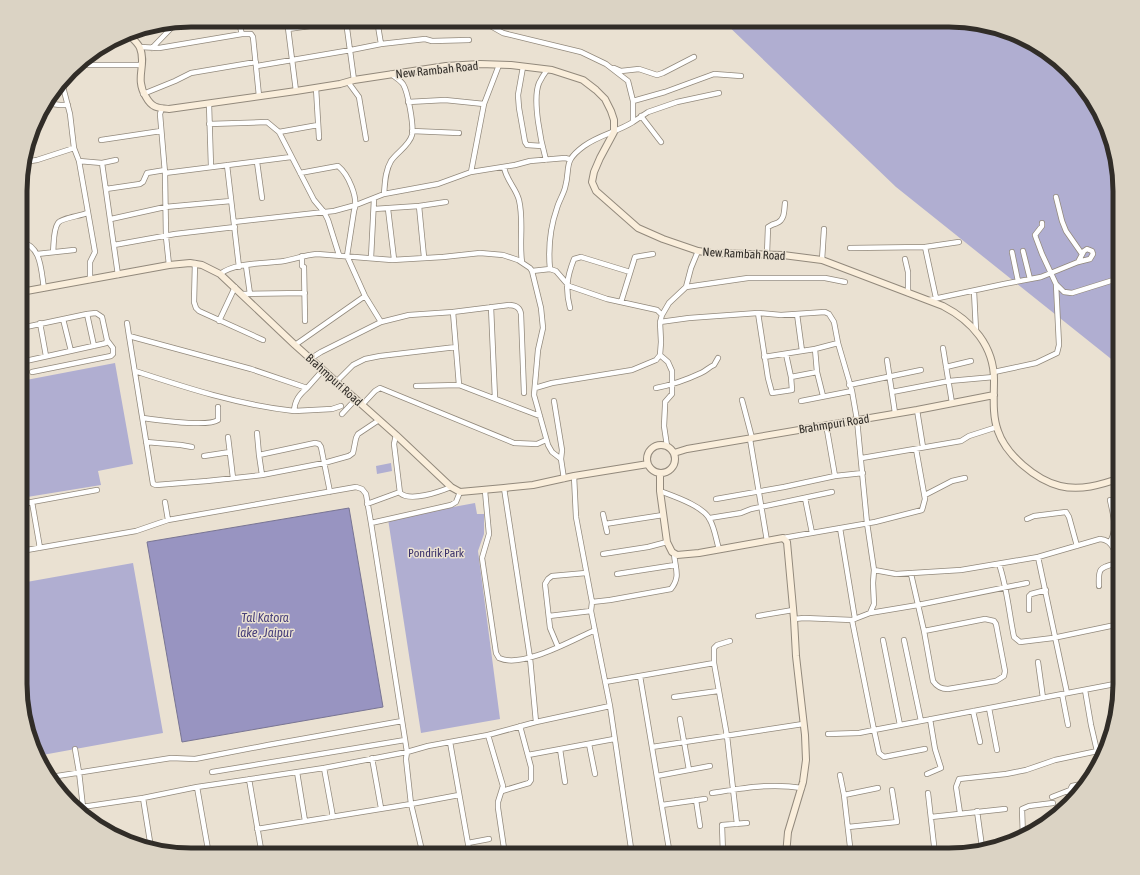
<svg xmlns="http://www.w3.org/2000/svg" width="1140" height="875" font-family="'Asap Condensed',sans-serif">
<rect width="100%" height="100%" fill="#eae1d2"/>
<path fill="#b0aed1" d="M722,20H960L1014,33L1062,62L1102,116L1120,191V366L896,187Z
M115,363L133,464L98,471L101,485L21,498V381Z
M391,463L392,471L377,474L376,466Z
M475,503L477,514H484V534L478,551L500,719L421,733L388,519Z
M133,563L163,733L37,756L20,695L21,583Z"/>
<path fill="#9894c1" stroke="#797593" d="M349,508L383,707L182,742L147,542Z"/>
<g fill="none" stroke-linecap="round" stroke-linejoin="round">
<defs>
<path id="street" d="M238,20L242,34
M287,20L296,91
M377,20L381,44
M480,20L503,33L581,52L606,64L628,81L633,101V122C617,132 599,135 584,146C562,162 571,167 565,188C563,195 559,201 557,208C550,228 548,248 550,269L556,271L569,286L607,299L657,310L662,315
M201,21L204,20
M288,29L346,21L354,80
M140,47L159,48L242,34H251L253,37L259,96
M152,48L177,22
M77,64L83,65H141
M257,66L351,50L381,44L425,39L432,41L469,40
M523,67L518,95L519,108L525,142L527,145L542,146
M614,68L621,71L639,69L657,75L663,73L694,57
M348,82L359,97L366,139
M62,83L70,114L74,148L79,161L95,252L90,262V280
M316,88L319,138
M143,94L175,81L191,73L256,62
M633,101L665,92L714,74L741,76
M408,102L445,100L484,104
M45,103L60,105H68
M209,104L211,167
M162,108L160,114L165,173L166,237L169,265
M641,116L661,142
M633,122L648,112L677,102L719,93
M209,124L267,122L279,132L314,200L324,212L328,220L339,255
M412,131L459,133
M279,132L318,125
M101,140L161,131
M546,160C541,142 532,100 539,83C541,79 544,74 547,70
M79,161L102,163L118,275
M24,162L37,160L74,148
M257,162L262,198
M102,163L116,160
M227,165L239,267
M504,167C506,180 516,188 519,200C524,221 519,242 522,262
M471,172L515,165L530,161L565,158L569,159
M165,173L291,157
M300,173L338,166C348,174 359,198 354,211L347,256L365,296L381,322L409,315L453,312L509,305C515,305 520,307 521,314L524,393
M106,189L140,184L143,182L147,173L165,170
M384,194C385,183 385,171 391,161C397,152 409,146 412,135C414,126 408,92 403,84C400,80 395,77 391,74
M1056,197L1062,221L1066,231L1082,254
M419,206L424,257
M374,209L419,206L446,202
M388,209L394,259
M111,219L165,207L231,201
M234,222L334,211L356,205L384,194L438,184L471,172L484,104L499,65
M1042,223V226L1035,235L1036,238L1042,254L1056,284L1064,292L1072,293L1120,278
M21,242C42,246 41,272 44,288
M114,245L175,234L235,227
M925,247L936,298
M850,248L925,247L959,242
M1023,251L1030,279
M53,252C54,244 53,230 58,223C61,218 81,216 87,213
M1012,252L1018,281
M37,254L74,250
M767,254L768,227C771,225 773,224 777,223C785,220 784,210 785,203
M302,256V266L304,267L305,321
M371,258L374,199
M905,259L908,272V293
M822,260L824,229
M195,263L194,302L196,308L199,311L263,340
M246,266L250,294
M532,271L550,269
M220,274C236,262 265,264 284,261C295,259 305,255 317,254L392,260L443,257L480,253L503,255L518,260L530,268L532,271L541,308L543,328L538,350L534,395L548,445L552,452L561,459L564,479
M686,287L748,278H825L845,282
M974,291L976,331
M243,294L305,293
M929,300L1004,284L1041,277L1078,262L1090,259L1093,254L1092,251L1087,249L1084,251L1078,262
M621,302L635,257L653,254
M491,307L495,398
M570,308C565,289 567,277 574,259L581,257L630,272
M453,312L459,385
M758,313L781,315L825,312L829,314L834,322L838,343L852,391
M87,314L94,346
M63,319L71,351
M219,321L235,287
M660,322L689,318L758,313L768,378L772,393L792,390L791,377L786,354
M40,323L46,356
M127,323L129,336
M295,345L365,296
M943,348L952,403
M815,349L838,343
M802,351L815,349L817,372
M660,355L668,362L672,371V394L665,402V406L664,426L667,446
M764,357L802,351L797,314
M310,359L321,352L381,322
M887,360L895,413
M21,362L102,344L106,343L107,340L102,317L96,313L87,314L21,328
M946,367L971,361
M323,370L307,388L251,369L129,336L153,484L156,485L207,481L262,475L324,463L349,456L353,453L356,438L358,434L379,420
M135,371C187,388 239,405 294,411
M32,372L111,356L113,354V348L107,340
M994,372L1036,363L1057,353L1059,345L1056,284
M791,377L817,372L823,396
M336,382L353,365L365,359L380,356L456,347
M849,385L921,370
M416,386L459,385L540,416
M307,388C299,395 295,400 294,411L332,409L341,406
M535,388L552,383L632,370L656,360L660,355L661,342L660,322L662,315L669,303L686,287L691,268L698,251
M656,388C672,385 686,380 701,373C706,371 709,367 714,365L718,358
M892,392L949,381L994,377
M742,400L752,438
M554,401L562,450L561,459
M362,405L375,391L380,388L514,443L537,444L546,440
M917,410L923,447
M342,414L355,400
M143,418C157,420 208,427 218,420V407
M826,424L835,476
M257,433L259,455
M396,435L394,444L400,493C410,502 439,492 451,487
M228,437L233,478
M750,439L767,541
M146,442L181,445L192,447
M204,456L230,452
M862,458L961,441L969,436L997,427
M262,475L259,455L315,443L319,444L321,447L330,492
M574,476L576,517L592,602
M504,488L530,658L536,722
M485,491L489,534L482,558L496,653L499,658C522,669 572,640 595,630
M660,491C673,496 704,506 710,520C715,529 716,540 719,549
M925,495L952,481L965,478
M805,498L812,533
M716,499L784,487L835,476L863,473
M1110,500C1113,515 1118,528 1110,542
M32,502L40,548
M165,502L168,520
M21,504L97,490
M367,504L397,493
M603,514L607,532
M710,518L741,513L751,509L832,492
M1027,519L1034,516L1066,512L1069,517L1077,546
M371,523L451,505L456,502L460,492
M605,524L663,515
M840,528L855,619
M783,538L875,522L922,510L925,499L916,449
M21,551L136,531L168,520L356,487L362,489L366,494L371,523L407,752L406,759L411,804L423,855
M603,554L648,547L667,542
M1038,557L1067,693
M999,564C1007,587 1009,613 1014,637L1020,642L1053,638L1120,624
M874,570L896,574L961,570L1038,557L1100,539C1118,540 1117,565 1120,578
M617,574L675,565
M911,574L924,631L985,619L994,621L996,624L1005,671L1004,676L996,681L948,689C941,689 937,687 933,681L924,631
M1099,586C1098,567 1100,568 1117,563
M1029,610V596L1031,594L1046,590
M870,613L918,605L1027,583
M549,616L591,611
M758,616L793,610
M794,619L804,618L852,620L870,613L874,604L873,583L874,570L867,523L857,420L852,391L801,401
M852,620L874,730L1120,683
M883,640L900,725
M904,640L921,721
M730,641L717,645L714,648V663L727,736L737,824
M558,647L550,628L545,584L548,579L552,576L586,573
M1038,662L1043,698
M640,676L670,855
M605,682L714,663
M1085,690L1091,725L1097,751
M1062,694L1068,725
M674,697L718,691
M989,708L997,750
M973,711L980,742
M680,719L689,770
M828,734L859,733L874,730L879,753L884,757L925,749
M488,735L503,786L498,802V808L505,855
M450,742L470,855
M589,744L595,774
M652,747L803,724
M75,749L79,772L83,807
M560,749L565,782
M528,755L614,739
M372,758L381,808
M324,768L333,817
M212,772L405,740
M297,772L305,821
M927,774L941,768L935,749L930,719
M840,775L844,795L851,855
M657,776L710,766
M51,777L171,758L195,759L268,745L402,721
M249,779L262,855
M197,787L209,855
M502,791L529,783L531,780V767L520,726
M712,793C742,788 771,783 802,788
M928,793L935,854
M844,795L878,788
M1052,797L1070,790
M696,800L700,826
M1069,803L1070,790L1072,786L1086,783
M662,805L705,799
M75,808L143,798
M977,811L982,847
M960,813L956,787L959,779L1006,774L1026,770L1055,760L1107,749
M931,817L1005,809
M848,827L897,822L892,790
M257,829L411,804L459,795
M1023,838L1022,809L1029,806L1053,803
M468,843L489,839
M151,848L143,798L197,787L324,768L407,752L428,746L488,735L536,722L610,706
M723,854L722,825L747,823
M632,855L610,706L591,611L592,602L610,600L671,589C681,576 675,569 674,553
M705,855L752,853
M926,855L976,849"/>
<path id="secondary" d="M128,34C132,38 138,43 140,48C147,65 134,78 146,97C152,108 158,108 169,109L296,91L340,84L354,80L446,66L480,64L511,65L552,70L583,80L596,90L605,99L611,111L614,120V132L600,158L594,172L592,182L596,191L638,228L663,239L698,251L711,253L783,255L822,260L943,306C972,321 994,346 994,380C994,396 992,415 998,431C1006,455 1036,480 1060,486C1080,491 1101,485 1120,478
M78,63L107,46
M21,292L169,265L190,263L202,265L220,274L295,345L396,435L451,487L460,492L504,488L533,485L574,476L648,464
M647 459a14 14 0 1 1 28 0a14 14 0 1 1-28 0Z
M674,453L687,449L917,410L994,395
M660,473V491L667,542L672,552L677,555L699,553L783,538L787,542L794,619L796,656L805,735L806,760L803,782L788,832L786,855"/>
</defs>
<use href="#street" stroke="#92897c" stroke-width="6"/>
<use href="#secondary" stroke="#92897c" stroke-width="8"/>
<use href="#street" stroke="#fff" stroke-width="4.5"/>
<use href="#secondary" stroke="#faeedb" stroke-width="6"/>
</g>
<g text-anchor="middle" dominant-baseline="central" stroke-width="3" stroke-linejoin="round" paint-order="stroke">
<g font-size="12" fill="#312d28" stroke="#eae1d2">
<text transform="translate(437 70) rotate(-6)">New Rambah Road</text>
<text transform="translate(744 254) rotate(3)">New Rambah Road</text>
<text transform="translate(334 380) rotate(42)">Brahmpuri Road</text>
<text transform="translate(834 424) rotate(-9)">Brahmpuri Road</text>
</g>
<g font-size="12" fill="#3b326a" stroke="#eae1d2">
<text x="436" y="553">Pondrik Park</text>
</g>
<g font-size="13" font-style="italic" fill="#49417b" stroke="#eae1d2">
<text x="265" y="617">Tal Katora<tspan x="265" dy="15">lake , Jaipur</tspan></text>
</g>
</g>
<path d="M0 0H1140V875H0ZM191 27H949A164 164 0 0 1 1113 191V684A164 164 0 0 1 949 848H191A164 164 0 0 1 27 684V191A164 164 0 0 1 191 27Z" fill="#dbd3c4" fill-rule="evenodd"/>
<path fill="none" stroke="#312d28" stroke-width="5" d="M191 27H949A164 164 0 0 1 1113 191V684A164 164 0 0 1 949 848H191A164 164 0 0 1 27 684V191A164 164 0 0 1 191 27Z"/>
</svg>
